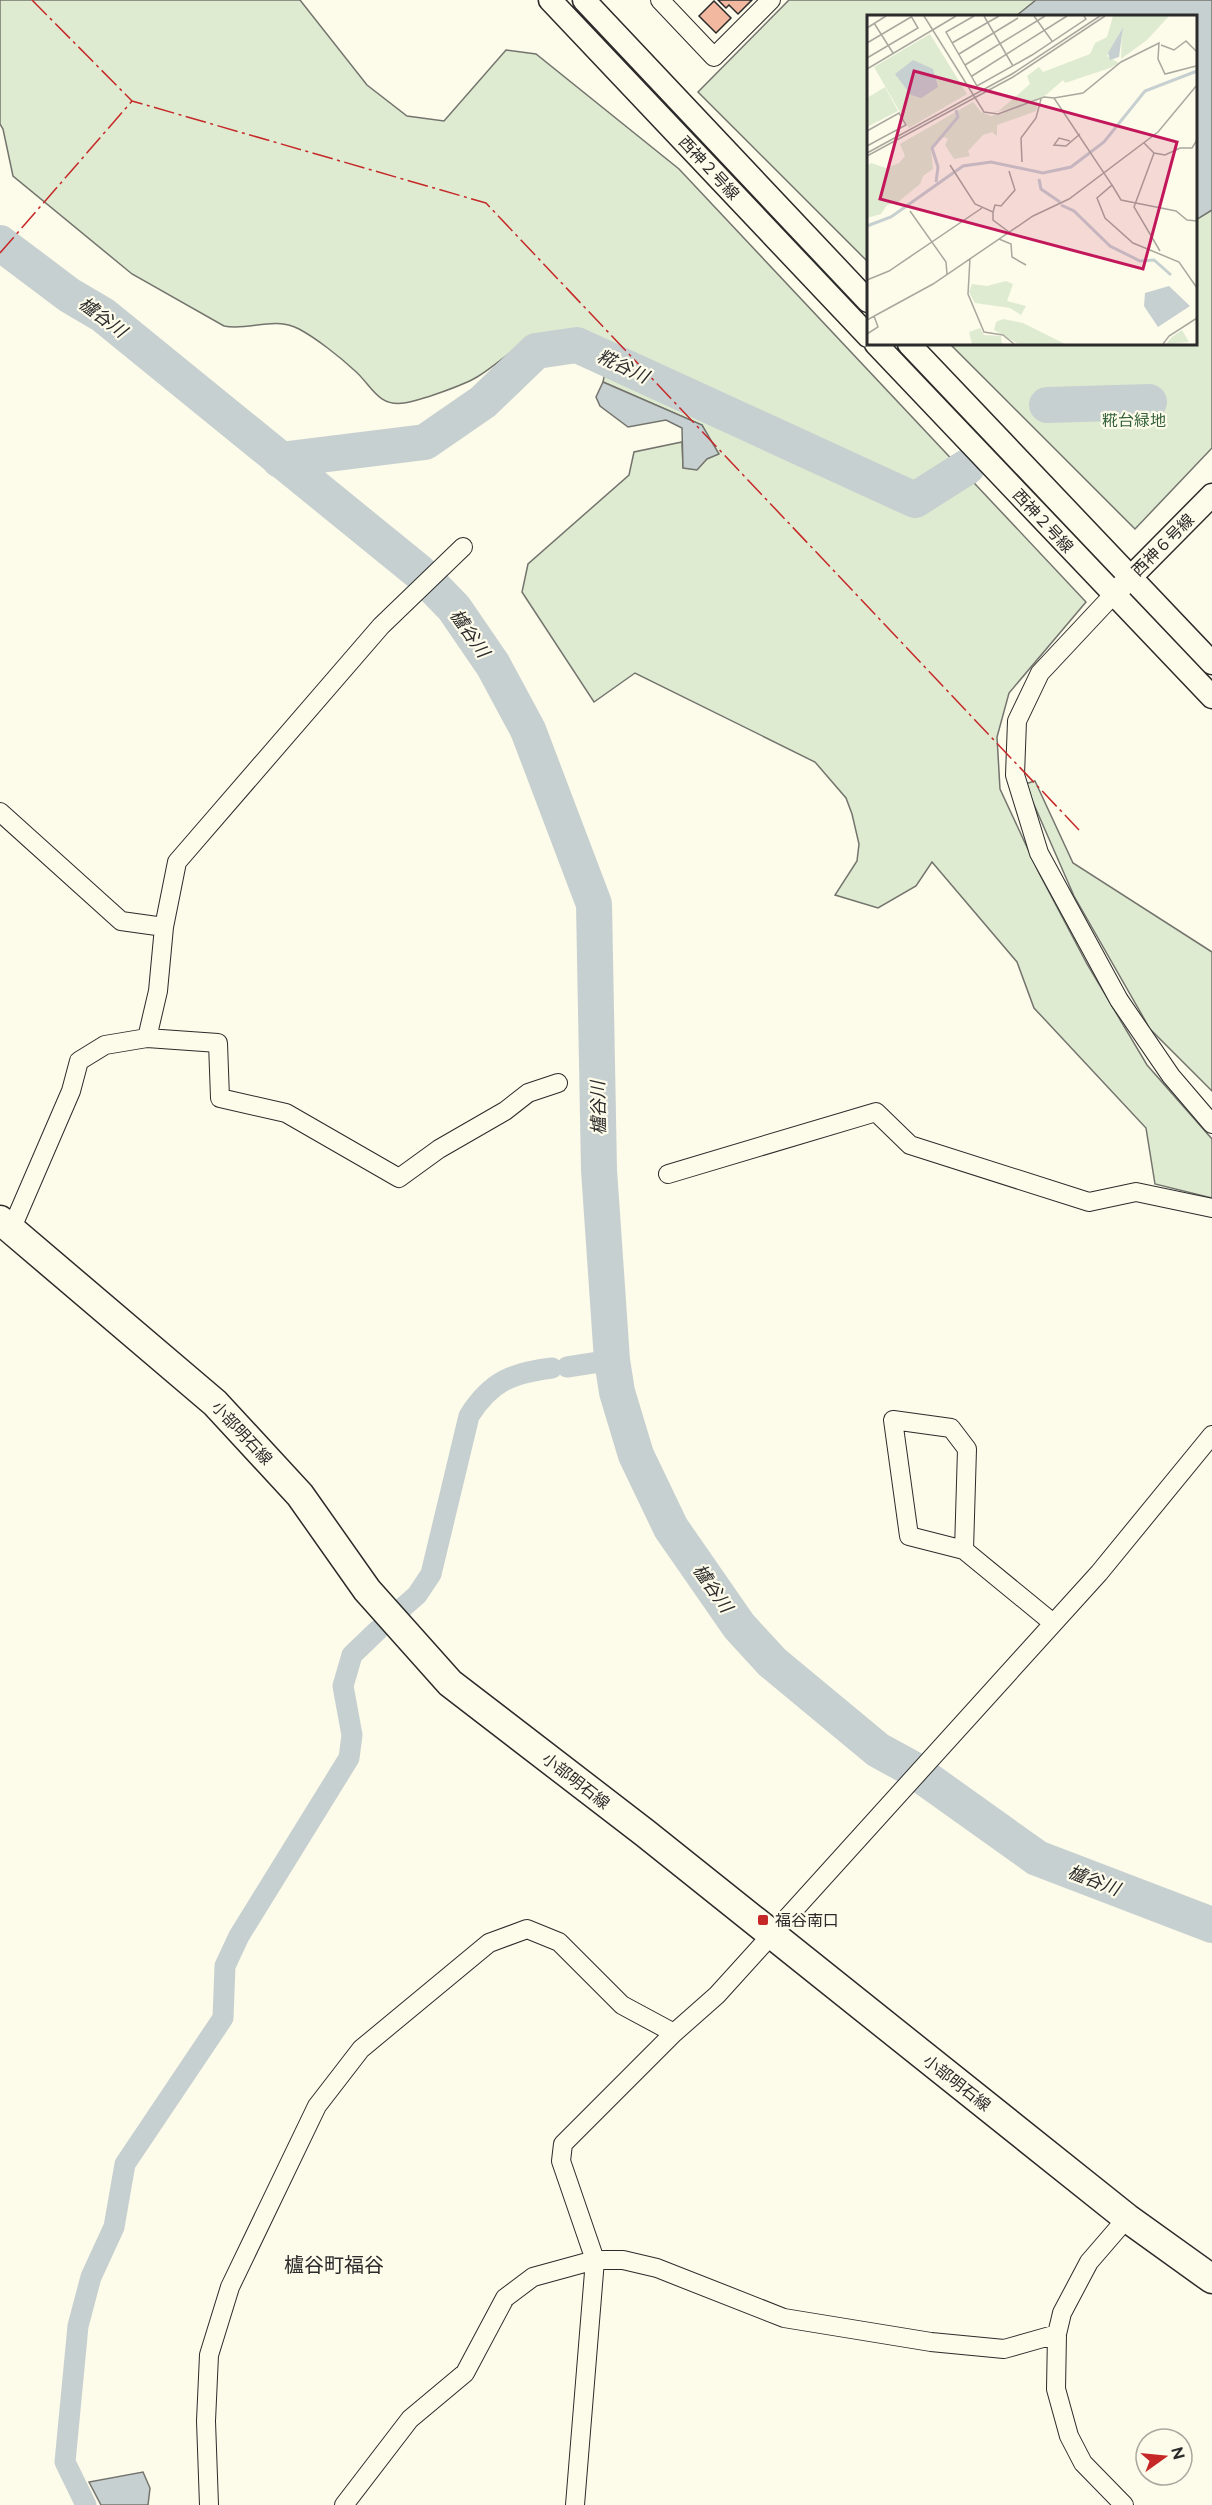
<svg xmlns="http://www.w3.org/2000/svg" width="1212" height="2505" font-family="Raleway,'Noto Sans JP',sans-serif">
<rect width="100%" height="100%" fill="#fdfbea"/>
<path fill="#deebd1" stroke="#74746e" stroke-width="1.5" d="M0,0H300L367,85L407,116L444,121L506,50L536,54L679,169L1086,602L1009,693L997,737L1000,789L1039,873L1087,964L1147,1065L1212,1139V1198L1155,1184L1146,1128L1034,1008L1017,962L932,862L916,886L878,908L835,895L857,861L859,844L852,814L846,798L815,762L635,673L594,702L522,592L528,564L629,475L634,452L682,442L683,467L718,454L702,425L603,382L609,353C602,348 594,340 586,337C581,335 574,335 568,335C524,331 511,356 477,377C464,385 419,401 404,403C377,407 371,384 354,370C340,357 316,338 299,329C274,316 249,331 224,326L132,274L13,176L3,129L0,124Z
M789,0H1212V448L1135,529L950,344H1196V16H868V262L698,92Z
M1035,781L1073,863L1212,952V1091L1150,1029L1074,896L1025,784Z"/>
<path fill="#c7d0d0" stroke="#74746e" stroke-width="1.5" d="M1036,0H1212V210L1196,220V16H1016Z
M603,382L702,425L719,454L707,459L697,470L683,468L682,428L666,420L628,427L600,406L596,397Z
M143,2472L150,2488L148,2505H101L89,2482Z"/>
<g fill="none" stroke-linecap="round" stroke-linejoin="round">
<path stroke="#c7d0d0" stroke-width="21" d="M567,1367L612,1360
M400,1610L417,1595L431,1574L469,1416C491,1381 512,1373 552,1368
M86,2505L65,2462L78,2326L91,2277L114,2227L125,2164L223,2018L225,1966L239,1936L349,1758L352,1735L343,1686L352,1655L378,1630"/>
<path stroke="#c7d0d0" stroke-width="36" d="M0,243L69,295L103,315L419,572L454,608L493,665L528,730L594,904L599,1170L612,1360L617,1392L636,1455L671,1528L739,1626L772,1662L878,1750L911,1768L1037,1858L1212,1925
M1047,405L1149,402
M280,460L425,442L483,402L536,351L577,345L915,500L967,467"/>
</g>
<path fill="#f2b8a0" stroke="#2b2b2b" stroke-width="1.5" d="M718,0H752L738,14L729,5L726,8Z
M714,1L731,18L716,33L699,16Z"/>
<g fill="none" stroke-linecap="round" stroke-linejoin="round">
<defs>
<path id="minor" d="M660,0L714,57L771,0
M1113,595L1040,673L1017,721L1015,775L1039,853L1119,1000L1171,1076L1212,1124
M0,812L121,921L164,927
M147,1038L218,1043L220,1098L286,1113L399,1178L439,1149L505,1111L528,1093L558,1083
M668,1174L876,1112L910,1145L1089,1202L1136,1192L1212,1208
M11,1230L71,1091L79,1061L105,1045L147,1038L158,991L164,927L177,862L381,626L463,547
M964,1550L967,1449L951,1428L893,1420L909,1536L964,1550L1053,1623
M209,2505L206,2421L209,2355L230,2287L317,2106L361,2049L489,1943L527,1929L559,1942L622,2005L674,2033L717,1995L1099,1573L1212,1435
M344,2505L410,2419L465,2373L505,2298L533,2277L595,2260H623L657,2268L784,2318L931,2342L1004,2349L1057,2334
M575,2505L595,2260L561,2161L563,2144L674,2033
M1124,2505L1083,2463L1069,2436L1056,2389L1057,2334L1062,2313L1089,2262L1127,2218"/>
<path id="tertiary" d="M550,0L868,336
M584,0L868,301
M876,344L1212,697
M909,344L1212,663
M1120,588L1212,495"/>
<path id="primary" d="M0,1220L215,1403L300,1495L367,1590L450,1683L645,1833L1127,2218L1212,2279"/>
</defs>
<use href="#minor" stroke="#2b2b2b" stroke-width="20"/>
<use href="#tertiary" stroke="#2b2b2b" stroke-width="25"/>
<use href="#primary" stroke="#2b2b2b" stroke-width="31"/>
<use href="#minor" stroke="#fdfbea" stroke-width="18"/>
<use href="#tertiary" stroke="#fdfbea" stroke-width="22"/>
<use href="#primary" stroke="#fdfbea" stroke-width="28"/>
<path stroke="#c62828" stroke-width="1.5" stroke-dasharray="21 4.5 3 4.5" stroke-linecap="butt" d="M32,0L132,101L486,203L1079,830
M0,253L132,101"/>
</g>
<rect fill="#c62828" stroke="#fdfbea" stroke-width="2" x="757" y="1914" width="12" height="12" rx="3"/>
<g text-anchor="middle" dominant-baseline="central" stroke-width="4.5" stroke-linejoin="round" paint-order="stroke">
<g font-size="16" fill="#2b2b2b" stroke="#fdfbea">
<text transform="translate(709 168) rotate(47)">西神２号線</text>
<text transform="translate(1043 521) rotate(47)">西神２号線</text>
<text transform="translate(1163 545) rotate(-45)">西神６号線</text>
<text transform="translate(242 1433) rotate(47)">小部明石線</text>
<text transform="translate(576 1781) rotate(38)">小部明石線</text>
<text transform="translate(957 2083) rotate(38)">小部明石線</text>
</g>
<g font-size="16" fill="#34623c" stroke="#fdfbea">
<text x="1134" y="420">糀台緑地</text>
</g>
<g font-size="16" fill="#2b2b2b" stroke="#fdfbea" text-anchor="start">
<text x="775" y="1920">福谷南口</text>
</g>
<g font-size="18" font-style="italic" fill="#2b2b2b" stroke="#fdfbea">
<text transform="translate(103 317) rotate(37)">櫨谷川</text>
<text transform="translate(623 366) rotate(25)">糀谷川</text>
<text transform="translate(470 633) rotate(55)">櫨谷川</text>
<text transform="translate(598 1108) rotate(-91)">櫨谷川</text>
<text transform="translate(713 1588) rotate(55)">櫨谷川</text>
<text transform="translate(1094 1880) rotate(21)">櫨谷川</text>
</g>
<g font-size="20" fill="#2b2b2b" stroke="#fdfbea">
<text x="334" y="2265">櫨谷町福谷</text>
</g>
</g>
<g transform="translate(867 15)">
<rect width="330" height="330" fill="#fdfbea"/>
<path d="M246,1H302L280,25L254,44L255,13L240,41L252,48L243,53L198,68L196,65L179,80L153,92L124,98L133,95L163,69L160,61L172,52L176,57L223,39L228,28L240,22ZM63,19L100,79L42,113L7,52ZM18,72L31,96L0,112V83ZM171,86L169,96L130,110V121L125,117L116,120L101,136L103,141L87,144L78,130L81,124L77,122L64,132L66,154L56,161L53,169L31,187L20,190L14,199L0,203V151L4,148L19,153L32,148L38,141L33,129L106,87L114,97L124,101ZM139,266L146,269L140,286L159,291L154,300L143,293L108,288L102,277L105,269L120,271ZM136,304L156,308L198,329H151L127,315L129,307ZM113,313L117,320L134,321L135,329H105L102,317ZM315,315L322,327L299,329L305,322Z" fill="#deebd1"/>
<path d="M256,12L252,42L243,45L241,38ZM46,45L66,54L71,72L54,83L44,80L28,59ZM302,271L323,291L291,312L277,291L278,278Z" fill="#c7d0d0"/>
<path fill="none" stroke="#c7d0d0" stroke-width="3" d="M172,164L174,174L193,187M69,167L71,152L65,133L91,102L89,95M194,190L207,196L243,231L273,246L287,245L304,260M0,211L24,202L96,151L124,147L176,158L204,152L237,127L278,76L330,56"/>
<path fill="none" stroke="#a9a89e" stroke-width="1.5" d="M57,1L117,97L131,99L177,82L187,83L245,170L230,183L238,203L266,228L312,247L330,273M107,1L79,17L110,71L165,40L219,4L217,1M117,1L146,51M167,1L185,26M7,8L26,38M0,13L19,1M0,28L44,2M85,28L132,1M294,30L307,35L319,26L330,37M92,39L151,3M0,43L51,13L44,1M98,50L178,1M0,54L89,1M105,61L200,1M187,83L216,78L254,47L292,28L291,44L298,59L329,51M0,116L32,98L39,110L0,131M203,126L192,123L187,130L199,131L213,119M277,128L287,138L298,140L313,133H325L330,125M0,138L145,59L233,1M287,138L267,192L293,236M0,141L146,62L238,1M155,147L154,123L169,103L174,84M83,150L108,189L126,197V205L142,217M245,170L254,185L309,196L320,205L330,206M43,196L79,247L80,259M126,197L128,190L134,191L148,175L142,156M132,224L144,229L145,242L159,250M103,243L101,279L117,317L136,320L147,329M0,265L22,256L115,193M0,305L66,269L166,201L202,184L291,117L330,70M0,319L11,312L7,301M296,329L302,321L330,303"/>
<path fill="#c2185b" fill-opacity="0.15" stroke="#c2185b" stroke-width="3" d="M47,56L310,127L276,254L13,184Z"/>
<rect width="330" height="330" fill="none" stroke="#2b2b2b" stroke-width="3"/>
</g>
<g transform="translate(1164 2457) rotate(75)"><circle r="28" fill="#fdfbea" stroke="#a9a89e" stroke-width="1.5"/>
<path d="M0-4.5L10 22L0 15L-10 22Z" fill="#c62828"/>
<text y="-9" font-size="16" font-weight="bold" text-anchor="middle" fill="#2b2b2b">N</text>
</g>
</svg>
